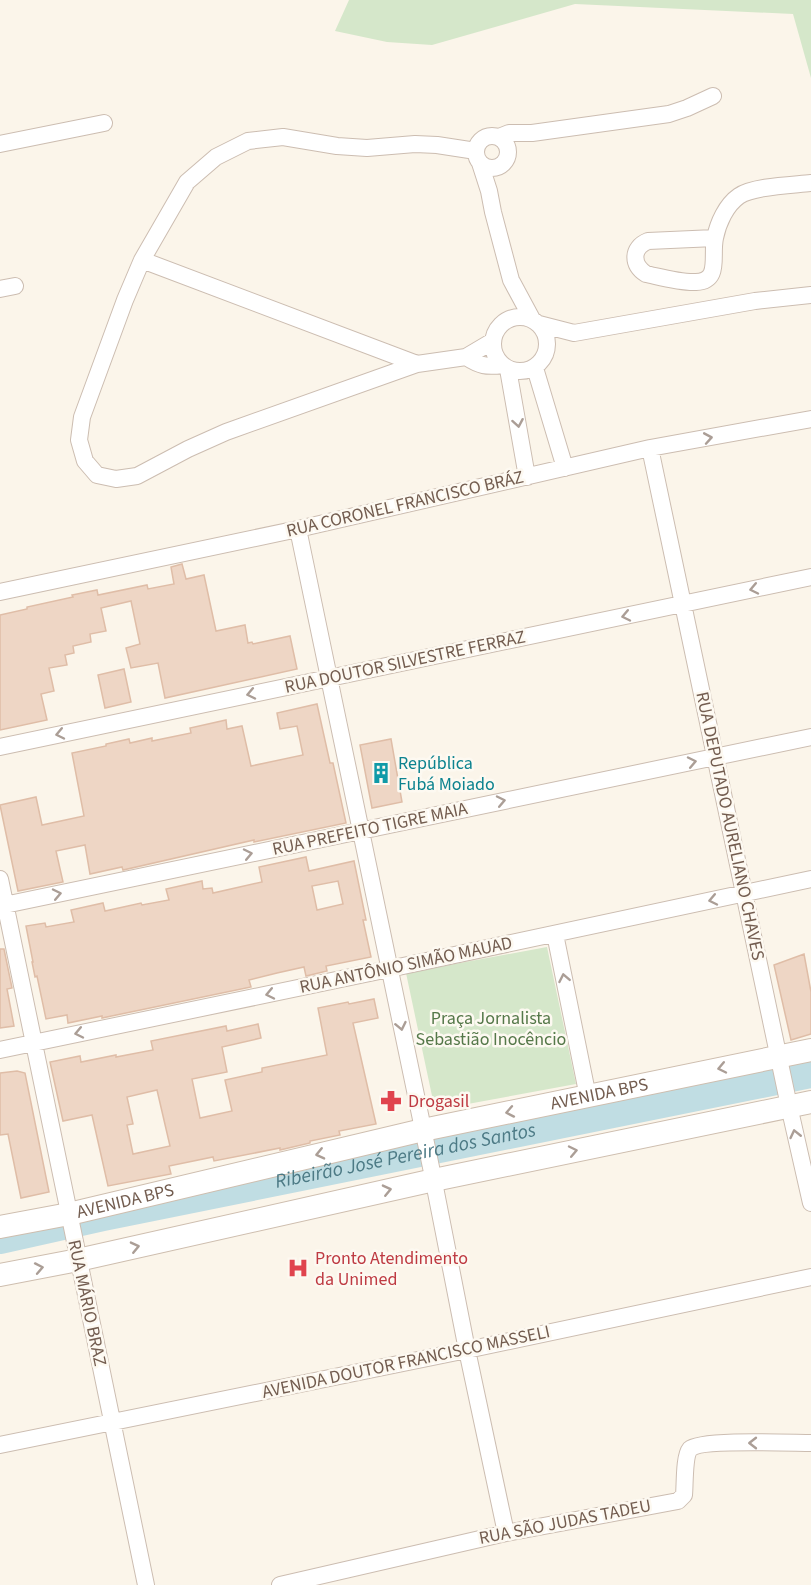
<svg xmlns="http://www.w3.org/2000/svg" width="811" height="1585" font-family="'Source Sans 3',sans-serif">
<rect width="100%" height="100%" fill="#fbf5ea"/>
<path fill="#d5e7ca" d="M349,0H811V78L793,14L575,4L432,45L387,42L335,31Z
M547,947L576,1084L435,1110L406,973Z"/>
<g fill="none" stroke-linecap="round" stroke-linejoin="round">
<path stroke="#c0dde3" stroke-width="28" id="s1" d="M0,1240L103,1217L811,1074"/>
</g>
<path fill="#eed6c5" stroke="#dfbda7" stroke-width="1.5" fill-rule="evenodd" d="M182,564L186,579L204,575L216,631L245,625L248,643L252,642L253,644L290,636L297,669L165,698L158,663L131,668L126,648L140,644L131,601L101,608L106,631L90,634L91,642L73,646L74,653L65,655L67,665L49,668L54,691L41,694L47,720L0,730V615L27,609V607L73,597L72,595L97,590L98,595L147,585L148,589L174,584L171,567Z
M124,669L131,702L105,708L98,675Z
M317,704L330,763H333L346,823L254,842V840L123,870L122,867L90,874L85,845L56,851L63,882L18,891L0,805L36,797L42,825L84,816L72,753L106,746V744L129,739L130,743L152,738V741L191,733L190,728L226,720L227,729L242,726L251,766L303,755L297,726L280,729L277,713Z
M391,739L402,802L372,808L360,745Z
M306,857L309,871L354,861L366,920H363L371,957L326,966L327,971L306,976L304,967L277,973L249,980L251,987L102,1018V1016L68,1023L67,1015L46,1019L37,976L35,977L32,962H33L26,926L45,923L46,927L74,922L71,910L103,903L105,911L141,903L142,905L169,900L166,889L202,881L203,889L212,888L213,893L262,882L259,867ZM338,881L343,904L317,910L312,886Z
M0,949H4L12,988L7,989L14,1026L0,1028Z
M804,954L811,992V1034L791,1040L774,965Z
M374,999L378,1018L353,1023L376,1124L339,1131L340,1135L310,1141V1143L280,1150V1148L214,1161L213,1157L169,1166L171,1174L108,1186L92,1115L63,1121L50,1062L80,1056L81,1062L116,1055V1057L153,1050L151,1041L226,1026L227,1031L258,1024L261,1038L222,1047L227,1072L192,1079L200,1118L232,1111L225,1080L262,1072V1068L327,1055L318,1008L348,1002L349,1004ZM157,1090L170,1146L133,1154L127,1125L133,1124L127,1097Z
M17,1071L25,1073L49,1192L21,1198L8,1134L0,1135V1073Z"/>
<g fill="none" stroke-linecap="round" stroke-linejoin="round">
<defs>
<path id="street" d="M476 152a16 16 0 1 1 32 0a16 16 0 1 1-32 0Z
M499,137L509,133H532L669,114L687,108L713,96
M0,144L104,123
M476,151L437,145L415,144L367,148L337,146L283,137L248,141L216,157L187,182L142,260L125,300L82,417L79,440L85,461L97,475L116,479L137,476L188,449L226,432L417,364L466,357L493,341
M480,163L489,191L493,212L511,280L532,319
M715,238L648,241C631,248 632,265 646,274C660,277 681,283 696,282C721,281 711,256 715,238C718,223 726,205 739,196C753,186 793,185 811,183
M142,260L417,364
M0,289L15,286
M493 344a27 27 0 1 1 54 0a27 27 0 1 1-54 0Z
M539,324L574,333L755,301L811,295
M466,357C480,366 486,367 503,365
M535,368L565,468
M508,369L527,477
M650,448L789,1106L811,1203
M298,529L432,1172L467,1350L506,1533
M0,592L298,529L650,448L811,419
M0,747L811,577
M0,879L146,1585
M0,906L811,737
M555,934L588,1097
M0,1050L389,969L811,879
M0,1445L467,1350L811,1277
M280,1585L506,1533L678,1501L684,1495C685,1485 684,1456 690,1449C700,1439 792,1443 811,1443"/>
<g id="secondary">
<path id="s2" d="M0,1227L69,1214L423,1130L811,1050"/>
<path d="M0,1275L78,1260L434,1180L811,1102"/>
</g>
</defs>
<use href="#street" stroke="#ccbdb1" stroke-width="18"/>
<use href="#secondary" stroke="#cebeaf" stroke-width="24"/>
<use href="#street" stroke="#fff" stroke-width="16"/>
<use href="#secondary" stroke="#fff" stroke-width="22"/>
</g>
<defs><path id="oneway-chevron" d="M-2-3.5L2.5 0L-2 3.5" fill="none" stroke-width="1.6" stroke-linecap="round" stroke-linejoin="round" transform="scale(1.5)"/></defs>
<g stroke="#ab9e96">
<use href="#oneway-chevron" transform="translate(518 423) rotate(80)"/>
<use href="#oneway-chevron" transform="translate(708 438) rotate(-10)"/>
<use href="#oneway-chevron" transform="translate(754 589) rotate(168)"/>
<use href="#oneway-chevron" transform="translate(626 616) rotate(168)"/>
<use href="#oneway-chevron" transform="translate(251 694) rotate(168)"/>
<use href="#oneway-chevron" transform="translate(60 734) rotate(168)"/>
<use href="#oneway-chevron" transform="translate(692 762) rotate(-12)"/>
<use href="#oneway-chevron" transform="translate(501 801) rotate(-12)"/>
<use href="#oneway-chevron" transform="translate(248 854) rotate(-12)"/>
<use href="#oneway-chevron" transform="translate(57 894) rotate(-12)"/>
<use href="#oneway-chevron" transform="translate(713 900) rotate(168)"/>
<use href="#oneway-chevron" transform="translate(564 978) rotate(-101)"/>
<use href="#oneway-chevron" transform="translate(270 994) rotate(168)"/>
<use href="#oneway-chevron" transform="translate(401 1026) rotate(78)"/>
<use href="#oneway-chevron" transform="translate(79 1033) rotate(168)"/>
<use href="#oneway-chevron" transform="translate(722 1068) rotate(168)"/>
<use href="#oneway-chevron" transform="translate(510 1112) rotate(169)"/>
<use href="#oneway-chevron" transform="translate(795 1134) rotate(-103)"/>
<use href="#oneway-chevron" transform="translate(573 1151) rotate(-12)"/>
<use href="#oneway-chevron" transform="translate(320 1154) rotate(167)"/>
<use href="#oneway-chevron" transform="translate(387 1190) rotate(-13)"/>
<use href="#oneway-chevron" transform="translate(135 1247) rotate(-13)"/>
<use href="#oneway-chevron" transform="translate(39 1268) rotate(-11)"/>
<use href="#oneway-chevron" transform="translate(753 1443) rotate(-180)"/>
</g>
<defs>
<symbol id="building-bare" viewBox="-9 -9 18 18"><path d="M-4-6H4V6H1V3H-1V6H-4ZM-2.5-4.3h1.7v1.8h-1.7ZM.8-4.3h1.7v1.8H.8ZM-2.5-1h1.7V.8h-1.7ZM.8-1h1.7V.8H.8Z" fill="#0f9aa8" stroke="#fdf9f1" stroke-width="2.5" paint-order="stroke"/></symbol>
<symbol id="pharmacy-bare" viewBox="-9 -9 18 18"><path d="M-2-6h4v4h4v4h-4v4h-4v-4h-4v-4h4Z" fill="#e0444e" stroke="#fdf9f1" stroke-width="2.5" paint-order="stroke"/></symbol>
<symbol id="hospital-bare" viewBox="-9 -9 18 18"><path d="M-5-5h3v3.5h4V-5h3V5h-3V1.5h-4V5h-3Z" fill="#e0444e" stroke="#fdf9f1" stroke-width="2.5" paint-order="stroke"/></symbol>
</defs>
<g fill-rule="evenodd">
<use href="#building-bare" x="366" y="758" width="30" height="30"/>
<use href="#pharmacy-bare" x="376" y="1086" width="30" height="30"/>
<use href="#hospital-bare" x="283" y="1253" width="30" height="30"/>
</g>
<g text-anchor="middle" dominant-baseline="central" stroke-width="5" stroke-linejoin="round" paint-order="stroke">
<g font-size="18" fill="#735d50" stroke="#fdf9f1">
<text transform="translate(405 504) rotate(-13)">RUA CORONEL FRANCISCO BRÁZ</text>
<text transform="translate(405 662) rotate(-12)">RUA DOUTOR SILVESTRE FERRAZ</text>
<text transform="translate(730 826) rotate(78)">RUA DEPUTADO AURELIANO CHAVES</text>
<text transform="translate(370 829) rotate(-12)">RUA PREFEITO TIGRE MAIA</text>
<text transform="translate(406 965) rotate(-12)">RUA ANTÔNIO SIMÃO MAUAD</text>
<text stroke="none"><textPath href="#s2" startOffset="614">AVENIDA BPS</textPath></text>
<text stroke="none"><textPath href="#s2" startOffset="128">AVENIDA BPS</textPath></text>
<text transform="translate(87 1303) rotate(78)">RUA MÁRIO BRAZ</text>
<text transform="translate(406 1362) rotate(-12)">AVENIDA DOUTOR FRANCISCO MASSELI</text>
<text transform="translate(565 1522) rotate(-11)">RUA SÃO JUDAS TADEU</text>
</g>
<g font-size="18" fill="#0d838f" stroke="#fdf9f1" text-anchor="start">
<text x="398" y="763">República<tspan x="398" dy="21">Fubá Moiado</tspan></text>
</g>
<g font-size="18" fill="#557849" stroke="#fdf9f1">
<text x="491" y="1018">Praça Jornalista<tspan x="491" dy="21">Sebastião Inocêncio</tspan></text>
</g>
<g font-size="18" fill="#be3a42" stroke="#fdf9f1" text-anchor="start">
<text x="408" y="1101">Drogasil</text>
<text x="315" y="1258">Pronto Atendimento<tspan x="315" dy="21">da Unimed</tspan></text>
</g>
<g font-size="20" font-style="italic" fill="#4c7a85" stroke="#fdf9f1">
<text stroke="none"><textPath href="#s1" startOffset="414">Ribeirão José Pereira dos Santos</textPath></text>
</g>
</g>
</svg>
